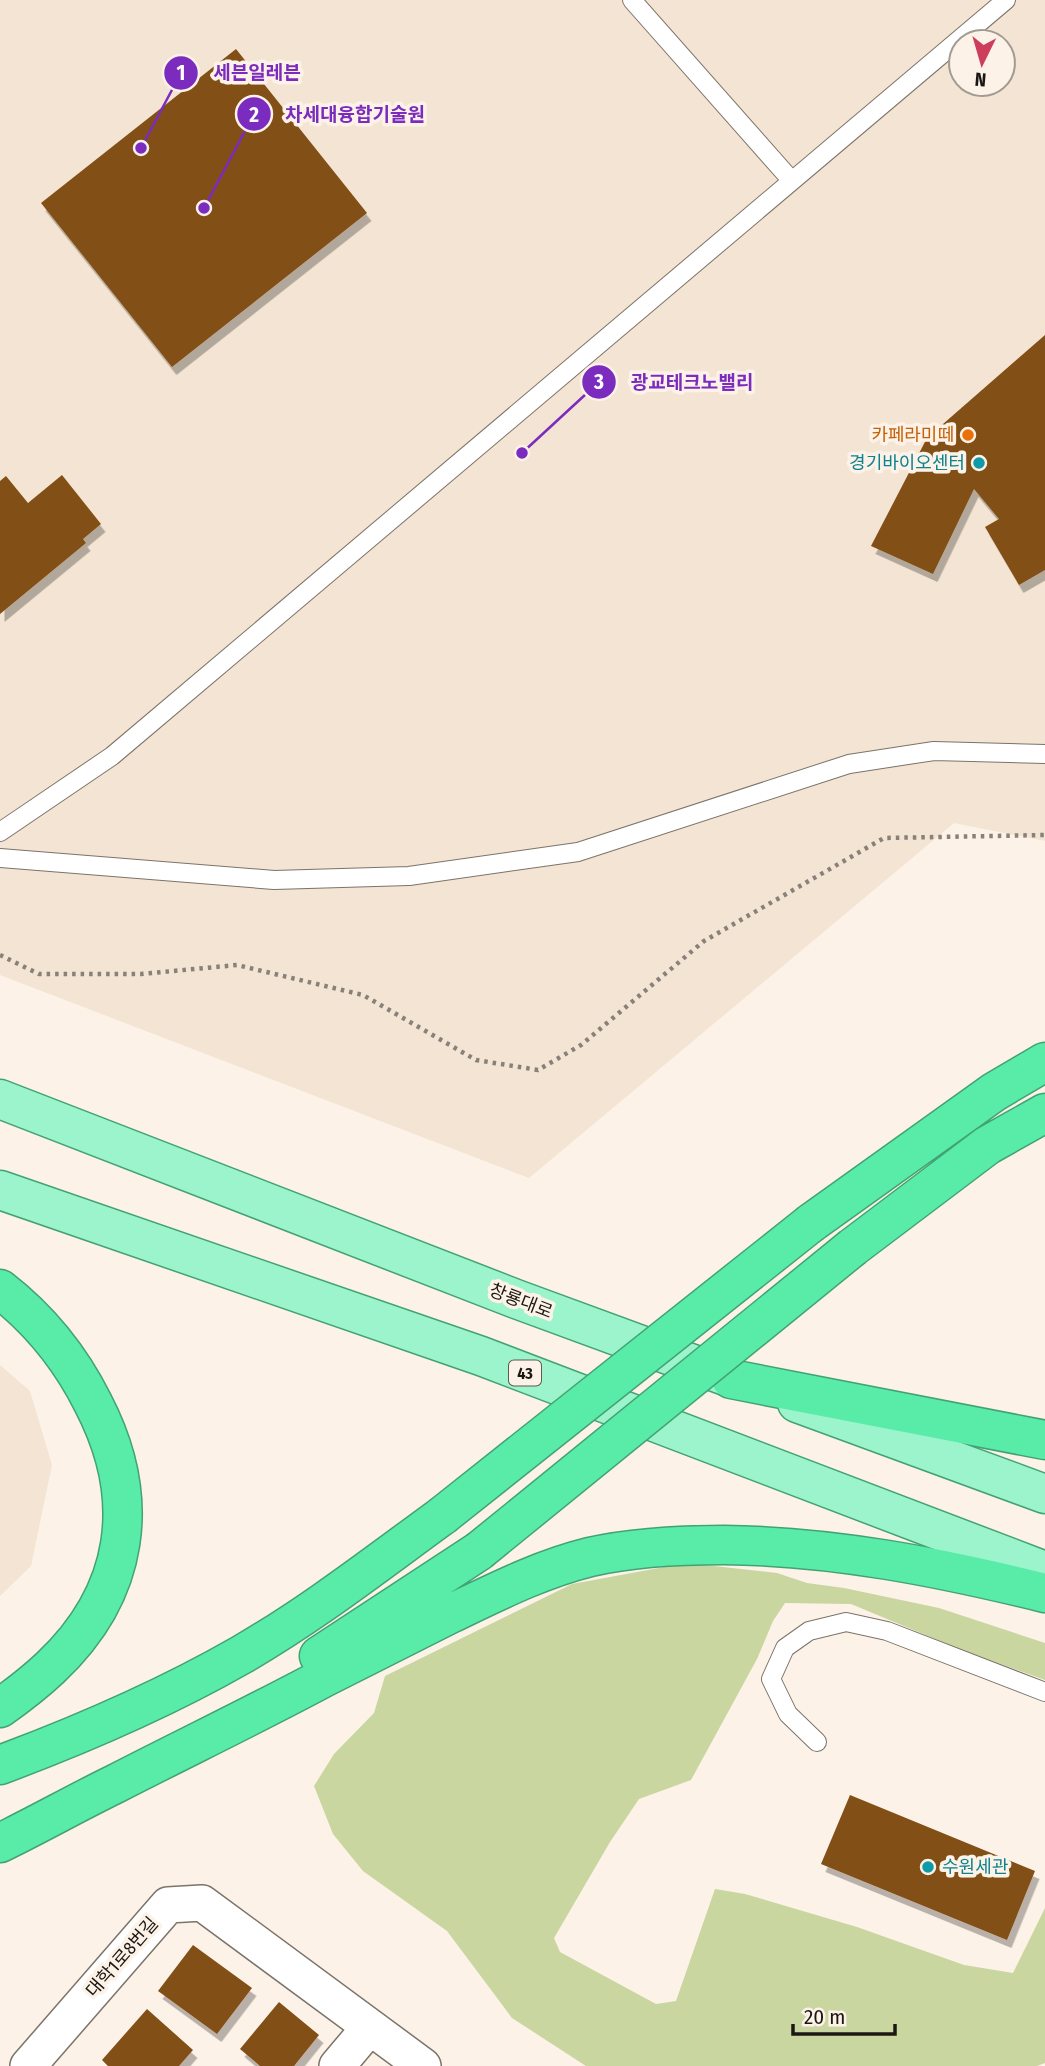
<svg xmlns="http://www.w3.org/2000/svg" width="1045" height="2066" font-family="'Fira Sans Condensed','Noto Sans KR',sans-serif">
<defs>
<filter id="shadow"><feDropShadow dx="4.5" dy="8" stdDeviation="0" flood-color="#0004"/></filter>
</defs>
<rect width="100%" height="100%" fill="#fcf2e7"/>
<path fill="#f3e4d3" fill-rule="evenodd" d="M0,0H1045V841L954,823L529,1178L0,975ZM961,42H1003V84H961Z
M0,1365L30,1391L52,1465L31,1566L0,1596Z"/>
<path fill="#c9d69f" d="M686,1563L777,1573L807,1583L844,1588L939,1608L1045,1643V1680L952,1646L851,1604L785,1603L773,1621L757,1659L691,1780L639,1799L610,1842L554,1938L560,1952L656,2004L676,2001L715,1889L745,1894L857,1927L964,1965L1013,1973L1045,1908V2063L1037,2066H586L512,2018L447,1931L363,1871L333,1834L314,1786L334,1754L374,1713L385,1676L572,1584Z"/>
<path fill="#824f17" filter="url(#shadow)" d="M236,49L367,213L172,367L41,203Z
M1045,335V570L1019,585L985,527L999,519L974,489L933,574L871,546L927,438Z
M62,475L101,524L83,539L86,543L0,614V481L6,476L28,503Z
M850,1795L1035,1871L1007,1940L821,1864Z
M193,1945L252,1988L217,2034L158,1991Z
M279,2002L319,2035L294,2066H260L240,2049Z
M147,2009L193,2050L179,2066H108L102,2060Z"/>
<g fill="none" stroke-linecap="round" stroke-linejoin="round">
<defs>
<path id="lane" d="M632,0L792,181
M0,832L112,756L1006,0
M0,858L274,880L409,876L578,852L849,764L934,751L1045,754
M817,1742L788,1714L771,1679L785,1648L809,1631L846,1622L887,1631L1045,1692"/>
<path id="street" d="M28,2066L168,1905L202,1903L423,2066
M337,2066L369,2028"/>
<path id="primary" d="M0,1099L516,1299L731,1378
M0,1190L481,1356L1045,1571
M797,1403L1045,1494"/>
<path id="highway" d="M811,1223L994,1092L1045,1062
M853,1247L988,1145L1045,1113
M0,1289C40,1320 70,1357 93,1403C143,1499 130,1593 50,1668C34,1683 17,1696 0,1708
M731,1379L1045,1440
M319,1656L479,1551
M0,1765C83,1734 164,1699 241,1655C312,1614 376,1564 442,1516
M0,1843C39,1824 76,1803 115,1784C185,1748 256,1714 325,1677C366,1656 408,1635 450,1614C496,1592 541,1569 590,1557C634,1547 679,1545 724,1545C833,1546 939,1567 1045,1593"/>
</defs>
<use href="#lane" stroke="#7c7369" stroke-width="20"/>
<use href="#street" stroke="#7c7369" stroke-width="38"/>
<use href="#primary" stroke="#43a274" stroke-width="41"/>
<use href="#highway" stroke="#43a274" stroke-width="41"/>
<path stroke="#88817a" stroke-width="4.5" stroke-dasharray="3.5 5" stroke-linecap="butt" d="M0,955L39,974H141L237,965L363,995L476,1060L538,1070L581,1045L704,941L884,838L1045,835"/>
<use href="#lane" stroke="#fff" stroke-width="18"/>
<use href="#street" stroke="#fff" stroke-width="35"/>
<use href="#primary" stroke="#9bf4cb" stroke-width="38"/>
<use href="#highway" stroke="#59eca8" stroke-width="38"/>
<defs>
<path id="highway-bridge" d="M442,1516L811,1223
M479,1551L853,1247"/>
</defs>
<use href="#highway-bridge" stroke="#43a274" stroke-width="41" stroke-linecap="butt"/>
<use href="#highway-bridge" stroke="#59eca8" stroke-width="38"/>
</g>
<circle fill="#e8710a" stroke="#fcf2e7" stroke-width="2.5" cx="968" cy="435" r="7"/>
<g fill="#0f9aa8" stroke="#fcf2e7" stroke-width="2.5">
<circle cx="979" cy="463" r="7"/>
<circle cx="928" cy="1867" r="7"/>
</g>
<g text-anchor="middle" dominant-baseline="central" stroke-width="7" stroke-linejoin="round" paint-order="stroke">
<rect fill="#fcf2e7" stroke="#5e5953" stroke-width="2" x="509" y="1360.5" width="32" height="25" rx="5"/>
<g font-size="16" font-weight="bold" fill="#1b1814">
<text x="525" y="1373">43</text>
</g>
<g font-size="18" fill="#c56008" stroke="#fcf2e7" text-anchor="end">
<text x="954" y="435">카페라미떼</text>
</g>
<g font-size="18" fill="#0d838f" stroke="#fcf2e7" text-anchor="end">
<text x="965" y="463">경기바이오센터</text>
<text x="942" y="1867" text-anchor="start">수원세관</text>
</g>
<g font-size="18" fill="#1b1814" stroke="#fcf2e7">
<text transform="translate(521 1301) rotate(21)">창룡대로</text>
<text transform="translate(122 1957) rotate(-49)">대학1로8번길</text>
</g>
</g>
<path fill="none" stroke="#7b2cbf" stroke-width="2.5" d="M141 148L181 73M204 208L254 114M522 453L599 382"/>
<g fill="#7b2cbf" stroke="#fcf2e7" stroke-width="2.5">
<circle cx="141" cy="148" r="7"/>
<circle cx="204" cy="208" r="7"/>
<circle cx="522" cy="453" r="7"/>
<circle cx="181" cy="73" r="18"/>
<circle cx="254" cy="114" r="18"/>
<circle cx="599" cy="382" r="18"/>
</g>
<g font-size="21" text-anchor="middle" font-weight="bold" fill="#fff">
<text x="181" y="80">1</text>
<text x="254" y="122">2</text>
<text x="599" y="389">3</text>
</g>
<g font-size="19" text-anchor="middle" font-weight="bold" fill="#7b2cbf" stroke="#fcf2e7" stroke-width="7" stroke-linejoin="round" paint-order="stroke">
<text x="257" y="79">세븐일레븐</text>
<text x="355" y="121">차세대융합기술원</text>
<text x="692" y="389">광교테크노밸리</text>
</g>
<g transform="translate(982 63) rotate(185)"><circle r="33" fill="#fcf2e7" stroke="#a29b93" stroke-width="2"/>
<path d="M0-5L12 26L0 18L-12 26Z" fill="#cd3e5c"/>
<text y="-10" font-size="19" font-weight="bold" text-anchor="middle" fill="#1b1814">N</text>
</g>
<path d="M793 2024v10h102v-10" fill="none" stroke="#1b1814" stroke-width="3.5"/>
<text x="804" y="2024" font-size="21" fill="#1b1814" stroke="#fcf2e7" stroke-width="5" paint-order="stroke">20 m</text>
</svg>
